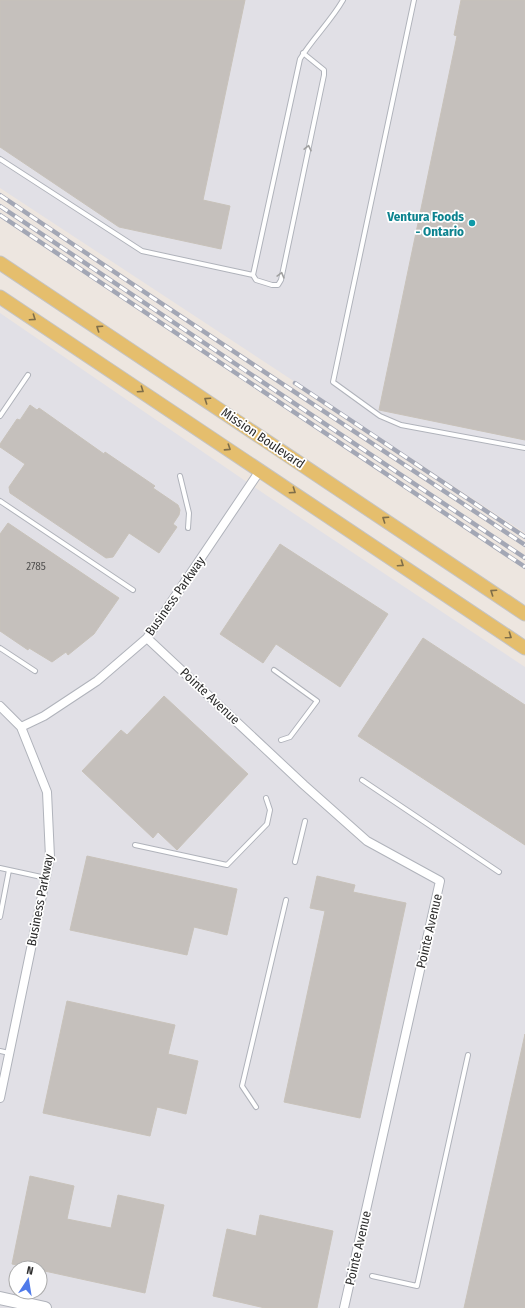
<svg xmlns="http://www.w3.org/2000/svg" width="525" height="1308" font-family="'Fira Sans Condensed',sans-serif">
<rect width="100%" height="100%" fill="#ede6e0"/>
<path fill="#e1e0e6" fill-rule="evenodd" d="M0,0H525V533L0,188Z
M0,313L266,495L525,667V1308H0ZM16,1268H40V1292H16Z"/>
<path fill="#c5c0bc" stroke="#c8c2ba" d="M0,0H245L203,200L230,206L221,249L119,227L0,147Z
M461,0H525V440L379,410L457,36L454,35Z
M30,405L37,410L39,408L104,454L105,452L155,486L153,488L178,505L180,510L179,515L173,524L177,527L159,553L129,533L113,557L106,558L10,493L9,487L25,464L0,447V444L17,419L20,420Z
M8,523L119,598L94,634L68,655L66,652L52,662L29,648L28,650L0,631V534Z
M280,544L388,614L340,687L276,644L263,663L220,634Z
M423,638L525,705V845L358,736Z
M164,696L248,774L177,850L158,832L153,838L82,771L121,730L127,735Z
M87,856L237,889L227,935L194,927L187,955L70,930Z
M317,876L355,885L353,892L406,903L360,1118L284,1102L325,911L310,908Z
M67,1001L175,1025L168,1054L198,1061L186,1114L157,1107L150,1136L43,1113Z
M525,1034V1308H464Z
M30,1176L74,1186L67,1219L111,1228L118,1195L164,1205L145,1293L40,1270V1268H30L12,1264Z
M260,1215L333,1231L317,1308H265L213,1296L227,1229L256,1236Z"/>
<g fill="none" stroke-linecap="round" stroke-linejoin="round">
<defs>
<path id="lane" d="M414,0L333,382L380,416L401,425L525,448
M303,53L324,70V75L281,280L278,285H272L256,280L253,275L300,59C313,38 331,21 343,0
M0,159L142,251L253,275
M0,416L28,375
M180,476L189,513L188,528
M0,501L133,590
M0,648L35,671
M274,670L317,701L290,737L281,740
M362,780L499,872
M135,845L227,865L267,824L270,810L266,798
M295,862L305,821
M0,868L46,878
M0,917L9,870
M0,1051L9,1053
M256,1107L242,1086L286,900
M372,1276L417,1286L468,1055"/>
<path id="street" d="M147,638L304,785L367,841L440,881L344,1308
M0,706L21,727
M0,1098L50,857L47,792L21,727L44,716L97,681L147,638L261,469"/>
<path id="secondary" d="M0,1298L45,1308"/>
<path id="primary" d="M0,263L525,614
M0,297L525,648"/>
</defs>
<use href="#lane" stroke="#b0b3bb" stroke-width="6"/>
<use href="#street" stroke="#b0b3bb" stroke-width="10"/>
<use href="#secondary" stroke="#b0b3bb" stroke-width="14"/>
<use href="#primary" stroke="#c4c4c4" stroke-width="15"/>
<use href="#lane" stroke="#fff" stroke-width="4"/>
<use href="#street" stroke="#fff" stroke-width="8"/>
<use href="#secondary" stroke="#fff" stroke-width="12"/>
<use href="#primary" stroke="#e5be6d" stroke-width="13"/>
<defs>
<path id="rail" d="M0,195C174,313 350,428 525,545
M0,206L525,558
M0,215L525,567
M295,383L525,537"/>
</defs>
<use href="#rail" stroke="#a3a7b5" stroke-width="4.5"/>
<use href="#rail" stroke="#fff" stroke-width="3" stroke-dasharray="9" stroke-linecap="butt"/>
</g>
<defs><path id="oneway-chevron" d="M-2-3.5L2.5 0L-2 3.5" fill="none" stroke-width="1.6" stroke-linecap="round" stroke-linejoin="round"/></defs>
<g stroke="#a0a0a0">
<use href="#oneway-chevron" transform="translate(308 148) rotate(-78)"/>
<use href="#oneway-chevron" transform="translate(281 275) rotate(-75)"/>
</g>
<g stroke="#7f6e49">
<use href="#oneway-chevron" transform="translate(33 318) rotate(34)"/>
<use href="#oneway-chevron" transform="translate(99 328) rotate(-146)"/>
<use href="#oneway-chevron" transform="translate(141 390) rotate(34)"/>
<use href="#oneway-chevron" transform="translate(207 400) rotate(-146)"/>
<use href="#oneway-chevron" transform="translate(228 448) rotate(33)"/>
<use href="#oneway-chevron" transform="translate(293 491) rotate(34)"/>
<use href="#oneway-chevron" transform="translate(385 519) rotate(-146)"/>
<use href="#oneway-chevron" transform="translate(401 564) rotate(34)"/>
<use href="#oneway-chevron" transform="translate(493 592) rotate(-146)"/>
<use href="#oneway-chevron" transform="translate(509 636) rotate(34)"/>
</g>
<circle fill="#0f9aa8" stroke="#fff" stroke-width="1.5" cx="472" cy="223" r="4"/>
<g text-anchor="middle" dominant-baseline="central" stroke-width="3.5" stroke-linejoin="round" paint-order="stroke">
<g font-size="11" fill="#525150">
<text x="36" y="566">2785</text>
</g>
<g font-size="13" font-weight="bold" fill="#0d838f" stroke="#fff" text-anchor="end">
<text x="464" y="216">Ventura Foods<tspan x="464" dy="15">- Ontario</tspan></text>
</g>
<g font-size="13" fill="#2c2c2c" stroke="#fff">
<text transform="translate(263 438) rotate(34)">Mission Boulevard</text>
<text transform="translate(175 596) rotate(-55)">Business Parkway</text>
<text transform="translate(210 696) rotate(43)">Pointe Avenue</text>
<text transform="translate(40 900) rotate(-79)">Business Parkway</text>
<text transform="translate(429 931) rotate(-77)">Pointe Avenue</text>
<text transform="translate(358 1248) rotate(-77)">Pointe Avenue</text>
</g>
</g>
<g transform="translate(28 1280) rotate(12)"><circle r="19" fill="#ffffff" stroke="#ababab"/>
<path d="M0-3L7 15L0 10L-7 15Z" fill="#4f7aea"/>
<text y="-6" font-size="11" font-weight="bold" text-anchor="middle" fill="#2c2c2c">N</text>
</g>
</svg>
